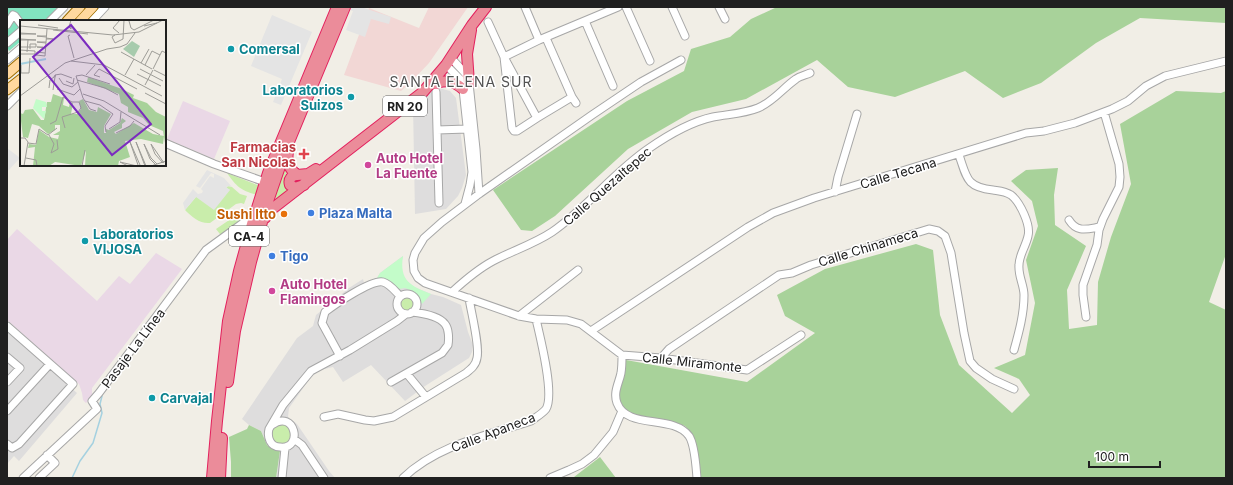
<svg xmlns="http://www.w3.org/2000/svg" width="1233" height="485" font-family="Inter,sans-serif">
<rect width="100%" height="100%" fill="#f1eee6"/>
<path fill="#dedddd" d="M439,88L450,91L456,98L466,175L462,188L458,196L446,209L415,214L413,105L431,91Z
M403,256L401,265L402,274L406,280L414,287L431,294L443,297L461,305L468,332L473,345L472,352L469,358L425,386L405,401L371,365L343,382L333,367L320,370L311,377L289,408L288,417L297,424L329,471L335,478H276L280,451L277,449L271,448L267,445L261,431L249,425L242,419L297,338L313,326L316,315L349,288L363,279L364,283L377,278L380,273Z
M7,331L77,393L19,461L14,456L7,464Z"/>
<path fill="#f2d7d5" d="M429,7H468L429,63L412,81L401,91L344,75L369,8L419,28Z"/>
<path fill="#ead8e6" d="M183,101L230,121L214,159L167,139Z
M17,229L97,301L119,276L130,284L156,253L182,269L92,388V393L93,394L86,403L83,400L82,393L79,384L7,320V240Z"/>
<path fill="#c9edab" d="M285,164L288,170L284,178V185L290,192L275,202L277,188Z
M227,173L260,186L257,195C240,190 237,187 227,173Z
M228,186L232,187L240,194L247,196L244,204L241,203L236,204L210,223C200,224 192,217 185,210L196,197L230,190L226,188Z
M238,214L250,218L249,223L223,238L216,229Z
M399 304a8 8 0 1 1 16 0a8 8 0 1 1-16 0Z
M284,424L292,431L290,441L284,445L274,442L271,432L274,426Z"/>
<path fill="#a8d29a" d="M777,7H1226V23L1140,18L1096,43L1041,83L1003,98L965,71L895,97L848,87L817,60L746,99L692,112L628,149L555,216L532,231L521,230L493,190L627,101L684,71L691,49L730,37L751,19Z
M1176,91L1221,93L1226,91V254L1209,302L1226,310V478H701L693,435L685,426L667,420L632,415L624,410L619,402V388L626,360L747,382L815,333L785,316L777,295L825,269L916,244L933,250L940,315L959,365L1012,413L1030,395L1019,379L994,368L1025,355L1035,303L1026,260L1038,226L1032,201L1011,181L1026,170L1058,168L1054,195L1055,225L1086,246L1067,290L1069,329L1097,325L1098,282L1111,237L1131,184L1120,124Z
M249,425L261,431L267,445L271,448L280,451L276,478H231V462L229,437L247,429Z
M600,457L616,478H575L574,477Z"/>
<path fill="#c3fcc9" d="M403,256C399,281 411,286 431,294L422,304L416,294L410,290L405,288L399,289L395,287L388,281L377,278L380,273Z"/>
<path fill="#82e3c0" d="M7,7H57V8L44,21H21V41L9,51L7,47Z"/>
<path fill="#e4e4e4" d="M347,7H361L391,17L389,24L371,19L365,37L346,30L353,11L347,9Z
M272,15L312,32L281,105L273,102L282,79L251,66Z
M7,148L20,158L7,172Z
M207,170L224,178L232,187L230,186L226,187L230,190L214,210L196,197L185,210L183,203L193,189L198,194L202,193L203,191L201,189L210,176L214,178V174L211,173L200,188L196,186Z"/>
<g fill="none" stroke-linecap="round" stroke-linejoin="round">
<path stroke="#a5d1e0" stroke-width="1.5" d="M72,478L80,461L93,443L102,413L100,404L102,396"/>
<defs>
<path id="minor" d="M525,7L539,40
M626,7L650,61
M672,7L685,36
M719,7L725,19
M50,21L64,7
M92,21L105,7
M585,21L613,86
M488,22L504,57L537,118
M7,25L13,15L15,16L21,24
M546,38L572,97L576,103
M7,43L21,31
M504,57L512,128L514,131H517L537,118L572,97
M504,57L539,40L618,7
M451,58L465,73L469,83L476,149L479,194
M7,60L21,48
M681,60L641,82L592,115L479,194L442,222L424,238L415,253L413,260L414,271L418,278L425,283L519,316L536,319L567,320L581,324L622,355L661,358L747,370L801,335
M446,65L460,79L463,89L472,172L470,185L465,204
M436,92L437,130
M7,106L21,92
M165,143L214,164L265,182
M959,155C967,178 966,187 993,190C1000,191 1005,191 1011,195C1020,202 1031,225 1028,236C1026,246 1019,255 1019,265C1018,276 1024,285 1024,295C1024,314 1019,332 1014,350
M835,192L838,177L857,114
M439,203L437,130L467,129
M1069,220C1077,233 1087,229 1100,227
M452,292C464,281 478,269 493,261C512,251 534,244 552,232C587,208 613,173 648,149C668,135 690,122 713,117C729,114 743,114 758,108C773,102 783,88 796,79C800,76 806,75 810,73
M397 304a10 10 0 1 1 20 0a10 10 0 1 1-20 0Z
M519,316L578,270
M1086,317L1083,295V285L1097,245L1099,230L1103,219L1119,187L1120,177L1119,164L1104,112
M7,326L73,384L19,444L12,448L7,444
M591,331L748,227L773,213L814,198L1026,133L1044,131L1075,123L1112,109L1128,101L1146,86L1165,76L1226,61
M622,355C622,361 622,367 621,373C619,383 613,392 617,403C627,430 673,414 689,436C695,445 696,467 697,478
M340,356L322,323L325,312C334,305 372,279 383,282C390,284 395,291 400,296
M7,357L20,368L7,382
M661,358L669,349L779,275L792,273L811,265L929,229L938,231L945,236L951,253L964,333L970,361L976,368L992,379L1014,389
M407,374L426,397
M391,382L442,353L448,345C449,339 449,329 445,324C439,316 421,313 412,312
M7,411L50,364
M324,417L338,414L365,420L374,421L393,417L466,373C471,369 476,365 477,358C480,346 471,312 469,298
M272,425C295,408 304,450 280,447C276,447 272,445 270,441C268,437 268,433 269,429L283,405L311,371L350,350L397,321L406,314
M294,439L302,445L324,478
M23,478L97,409L92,401L99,393L206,250L243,223L252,224
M39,478L55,463L47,455
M282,478L285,448
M403,478C437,445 488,435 531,421C536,417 542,414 546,409C555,394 540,337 536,319
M550,478L569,470L582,464L594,455L613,432L622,411"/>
<path id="major" d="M67,21L80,7
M80,21L93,7
M7,74L21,62
M7,90L21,79"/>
<path id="highway" d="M469,83L467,54L471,30
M431,84C446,81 450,78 463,89
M288,152C286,162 289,169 297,175L308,174L316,169
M297,175C292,175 288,179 290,185L295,188L304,185
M265,218L272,209L423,92L446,65L472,25L486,7
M228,382L235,331L251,262L267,204L286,149L345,7
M212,478L217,421L228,321L239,271L252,224L268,173L337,7
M220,478L222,438"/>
</defs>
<use href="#minor" stroke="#a7a7a7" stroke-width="9"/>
<use href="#major" stroke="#9d6e00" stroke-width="11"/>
<use href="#highway" stroke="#e3205d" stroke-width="12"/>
<use href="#minor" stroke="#fff" stroke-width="7"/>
<use href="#major" stroke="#ffd89e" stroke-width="9"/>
<use href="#highway" stroke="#eb8c9a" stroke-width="10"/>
</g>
<g fill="#0f9aa8" stroke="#fff" stroke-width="1.5">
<circle cx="231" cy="49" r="4"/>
<circle cx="351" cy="97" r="4"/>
<circle cx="85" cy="241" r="4"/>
<circle cx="152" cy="398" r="4"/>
</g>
<path fill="#e0444e" stroke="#fff" stroke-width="1.5" d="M302 148h4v4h4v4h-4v4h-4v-4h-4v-4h4z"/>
<g fill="#d1479c" stroke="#fff" stroke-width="1.5">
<circle cx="368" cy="165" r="4"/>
<circle cx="272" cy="291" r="4"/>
</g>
<g fill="#3f7fe0" stroke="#fff" stroke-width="1.5">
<circle cx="311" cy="213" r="4"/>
<circle cx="272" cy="256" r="4"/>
</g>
<circle fill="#e8710a" stroke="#fff" stroke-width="1.5" cx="284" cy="214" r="4"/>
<g text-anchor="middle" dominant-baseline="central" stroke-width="3" stroke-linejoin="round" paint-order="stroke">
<g fill="#fff" stroke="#636363" stroke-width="1">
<rect x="383" y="96" width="44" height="20" rx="3"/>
<rect x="229" y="226" width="40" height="20" rx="3"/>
</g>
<g font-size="12" font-weight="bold" fill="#202020">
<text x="405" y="106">RN 20</text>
<text x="249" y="236">CA-4</text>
</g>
<g font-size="13" font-weight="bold" fill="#0d838f" stroke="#fff" text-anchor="start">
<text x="239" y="49">Comersal</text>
<text x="343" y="90" text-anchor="end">Laboratorios<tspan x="343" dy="15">Suizos</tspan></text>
<text x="93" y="234">Laboratorios<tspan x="93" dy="15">VIJOSA</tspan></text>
<text x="160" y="398">Carvajal</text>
</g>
<g font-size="13" font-weight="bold" fill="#be3a42" stroke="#fff" text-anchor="end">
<text x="296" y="147">Farmacias<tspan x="296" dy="15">San Nicolas</tspan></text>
</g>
<g font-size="13" font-weight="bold" fill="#b23c85" stroke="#fff" text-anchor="start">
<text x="376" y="158">Auto Hotel<tspan x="376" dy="15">La Fuente</tspan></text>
<text x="280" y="284">Auto Hotel<tspan x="280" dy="15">Flamingos</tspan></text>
</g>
<g font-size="13" fill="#202020" stroke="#fff">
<text transform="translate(898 173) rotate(-17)">Calle Tecana</text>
<text transform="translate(607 186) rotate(-41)">Calle Quezaltepec</text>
<text transform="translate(868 247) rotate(-17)">Calle Chinameca</text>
<text transform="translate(133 348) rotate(-53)">Pasaje La Línea</text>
<text transform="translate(692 362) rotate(6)">Calle Miramonte</text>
<text transform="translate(493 432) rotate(-21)">Calle Apaneca</text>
</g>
<g font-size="13" font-weight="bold" fill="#366cbe" stroke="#fff" text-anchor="start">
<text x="319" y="213">Plaza Malta</text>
<text x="280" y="256">Tigo</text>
</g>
<g font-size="13" font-weight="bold" fill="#c56008" stroke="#fff" text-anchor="end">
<text x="276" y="214">Sushi Itto</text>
</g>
<g font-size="14" letter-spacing="1" fill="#535353" stroke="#fff">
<text x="461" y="81">SANTA ELENA SUR</text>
</g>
</g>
<g transform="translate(20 20)">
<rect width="146" height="146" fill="#f1eee6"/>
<path d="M68,57L102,69L114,75L113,78L127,83L136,92L146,97V129L143,111L129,105L123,98L108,92V87L101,83L99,74L67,62ZM33,74L44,78L43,85L49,87L50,82L53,83L51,94H57L61,89L59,81L63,79L69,90L77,92L78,87L91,94L84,106V113H86V109L89,110L100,103L102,98L106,101L102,104V108L94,112L96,114L114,103L133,114L144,116L143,124L121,119L105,121L110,137L99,141L98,146H65L66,130L61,146L35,142L29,146H13L15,127L8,128L9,124L16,125L19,110L29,117L38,119L39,115H33L40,111V105H35V110L28,114L19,106L12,104L8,118L3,117L0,93L3,94L5,90L13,89L21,100H24L27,82H31Z" fill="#a8d29a"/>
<path d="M112,21L120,26L114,37L103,29Z" fill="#a7cbad"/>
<path d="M16,79L26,82L27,87H22V91H26L24,99L13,88Z" fill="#c3fcc9"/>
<path fill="none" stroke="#a5d1e0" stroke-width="2" d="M0,44L26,39"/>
<path fill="none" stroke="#9d9c97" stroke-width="1" d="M109,1L111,8L114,10L134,0M18,5L38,8M0,6L93,15L119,12L143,0M124,6L137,3M49,7L51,9V7H49L51,0M33,10L68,14M0,13L16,14H0M99,13L93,8L100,0M50,15L48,16L54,38M95,15L92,17L95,23L103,19L104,0M26,17L17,16H26M0,19L16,20H0M26,19H33L26,18M26,23L17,22H26M0,27H16M23,27H17L26,28M100,27L107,24L115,13M10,29V24H16V27M0,30L15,31V34H0M7,32L8,20M101,32L132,49M25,33L17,32L16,35L25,36L27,9M51,41L84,45L142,76M121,43L129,29M1,45V53H9L10,38M125,45L132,31L140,35M79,49L117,69M79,49L74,55L80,57M120,49L143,61M133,49L142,31L146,33M134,50L146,56M117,54L141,66M35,55L34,57L36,56L35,55L41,54L52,58M66,55L75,45M105,55L114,39M39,58L43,64L52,67L58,62M57,60L85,68L98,75M46,61L53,64L54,58M125,65L133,50M29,68L30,60L34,57M37,69L54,75L60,69M33,70L35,57M125,73L146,84M63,74L84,81L140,115M0,76L45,43L87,29L100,27M65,81L80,85L93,94L85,106L86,112M76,91L70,89L63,78L56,56L62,55L90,64M30,104L36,101L43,77L52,82H59M45,108L42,97L58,92L61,88L59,82M89,109L100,102L101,92M96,113L110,106L114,101M29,115L34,124L31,133L38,129L37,120M0,118H5L8,122L4,146M8,123L16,124L19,109L28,115L37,108M6,138L16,140L17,146M143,143L135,134L131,124L144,143M118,145L110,122L120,145M136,145L130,139L124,124L131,138L137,144M62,146L65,130M108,146L100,142L117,146M125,146L116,122L126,146M131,146L146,141"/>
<path fill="#7b2cbf" fill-opacity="0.15" stroke="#7b2cbf" stroke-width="2" d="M51,5L131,104L92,135L13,37Z"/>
<rect width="146" height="146" fill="none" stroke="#202020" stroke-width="2"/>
</g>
<rect width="1233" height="485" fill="none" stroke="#202020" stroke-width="16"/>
<path d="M1089 461v6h71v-6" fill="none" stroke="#202020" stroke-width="2"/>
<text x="1095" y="461" font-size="12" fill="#202020" stroke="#ffffff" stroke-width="3" paint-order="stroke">100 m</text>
</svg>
